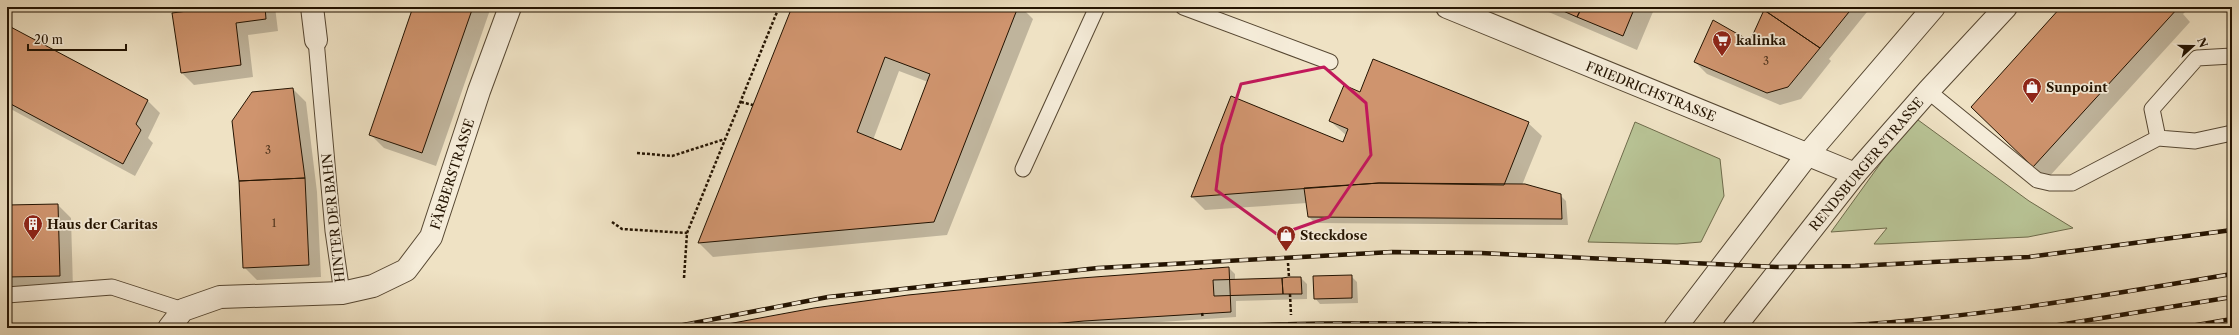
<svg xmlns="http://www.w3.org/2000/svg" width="2239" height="335" font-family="'Libre Caslon Text',serif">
<rect width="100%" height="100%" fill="#efe2c4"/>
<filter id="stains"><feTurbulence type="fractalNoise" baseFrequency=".005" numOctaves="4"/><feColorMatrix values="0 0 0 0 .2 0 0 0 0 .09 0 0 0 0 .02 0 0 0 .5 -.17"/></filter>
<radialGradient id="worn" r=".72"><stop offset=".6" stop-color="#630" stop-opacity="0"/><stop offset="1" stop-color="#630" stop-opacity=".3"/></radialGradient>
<path fill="#b8c395" stroke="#6e6b4b" d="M1914,117L2029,201L2073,228L2028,237L1881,244H1874L1887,228L1831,232Z
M1635,122L1720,159L1724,196L1701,242L1677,244L1588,242Z"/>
<path fill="#0003" fill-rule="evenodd" d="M204,7H275L278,31L248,35L253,77L194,85L182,73Z
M414,7H491L436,166L384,148L370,134Z
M793,7H1021L1033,19L947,235L713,257L699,243ZM899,71L928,82L902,151L873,140Z
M1537,7H1655L1637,50Z
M1768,7H1871L1829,59L1831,61L1801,99L1780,105L1707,74L1695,62L1751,42Z
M2062,7H2190L2183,14L2190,22L2047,179L1972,107Z
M2195,7H2232V13L2200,10Z
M7,26L148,101L160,113L148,138L153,143L135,176L7,107Z
M293,89L306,102L317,192L321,277L257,280L244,267L240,181Z
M1361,93L1528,123L1542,136L1522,185L1560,195L1566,201L1568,225L1315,223L1309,217L1307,203L1205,210L1192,197L1343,143L1347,136L1330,121Z
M58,205L71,218L73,289L7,290V206Z
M1229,268L1235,274V280L1301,278L1307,284V299L1236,301V317L1071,328H718Z
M1351,276L1357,282L1358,303L1320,304L1315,298Z"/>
<path fill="#cf946e" stroke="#231301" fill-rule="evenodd" d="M203,7H265L266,19L236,23L241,65L181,73L172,13L203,9Z
M413,7H473L422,153L369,135Z
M792,7H1018L934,222L698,243ZM885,57L930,74L901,150L857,132Z
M1554,7H1582L1577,17Z
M1582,7H1635L1623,36L1577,17Z
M1767,7H1853L1820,48L1764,10Z
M2061,7L2178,8L2033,167L1971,107Z
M1764,10L1820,48L1788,87L1767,93L1694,62L1713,20L1750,41Z
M7,25L148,100L136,124L141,130L123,164L7,102Z
M1373,59L1529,122L1504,185L1379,183L1191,197L1231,96L1343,142L1348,129L1329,121L1344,85L1360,92Z
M293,88L305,178L239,181L232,121L252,92Z
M305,178L309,265L243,268L239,181Z
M1379,183L1525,184L1561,194L1562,219L1308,217L1304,188Z
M58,204L60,276L7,277V205Z
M1229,267L1231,312L1084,321L1009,328H717V326L814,308L908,295L1081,278Z
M1352,275V298L1314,299L1313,276Z
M1289,277H1301L1302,294H1283L1282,278Z
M1282,278L1283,294L1214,296L1213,280Z"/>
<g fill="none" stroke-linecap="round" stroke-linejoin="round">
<defs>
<path id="service" d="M1183,7L1330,62
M316,40L333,231L342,293
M2232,56L2197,58L2152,109L2158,138L2195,141L2232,133
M1928,91L2037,180L2050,183H2072L2158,138
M1023,169L1097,7
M7,295L112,287L183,310"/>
<path id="minor" d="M312,7L316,40
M1447,7L1855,174
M169,328L183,310L220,297L342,293L373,286L406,270L431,237L479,91L510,7"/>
<path id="tertiary" d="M1675,328L1808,154L1934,7
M1734,328L1855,174L1928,91L2006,7"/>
</defs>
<use href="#service" stroke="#564732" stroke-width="17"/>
<use href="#minor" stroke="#564732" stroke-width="24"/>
<use href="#tertiary" stroke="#564732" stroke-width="24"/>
<path stroke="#231301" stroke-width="2.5" stroke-dasharray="3 2" stroke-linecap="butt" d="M741,102L753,105
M637,153L672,156L725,139
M612,222L622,229L687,233
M1288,263L1289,277
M1201,269V268
M684,278L687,233L779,7
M1290,294L1291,315
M1202,313L1203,318"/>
<use href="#service" stroke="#f5ecd9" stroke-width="15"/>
<use href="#minor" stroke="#f5ecd9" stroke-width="22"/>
<use href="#tertiary" stroke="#f5ecd9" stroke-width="22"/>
<defs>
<path id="rail" d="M668,328L828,297L1098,268L1392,252L1481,253L1777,267L1855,266L2029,257L2232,230
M1189,328C1368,318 1547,327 1726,328
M1788,328C1938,324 2085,299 2232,274
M2040,328L2232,297
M2179,328L2232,319"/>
</defs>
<use href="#rail" stroke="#231301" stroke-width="4.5"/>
<use href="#rail" stroke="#f5ecd9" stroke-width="3" stroke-dasharray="9" stroke-linecap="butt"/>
</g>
<path fill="none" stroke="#c2185b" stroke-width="3" stroke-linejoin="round" d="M1324,67L1366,103L1371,155L1329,217L1278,235L1216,190L1222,145L1241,84Z"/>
<defs>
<symbol id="supermarket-pin" viewBox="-11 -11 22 30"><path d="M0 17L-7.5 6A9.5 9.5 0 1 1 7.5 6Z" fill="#8f2418" stroke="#f5ecd9"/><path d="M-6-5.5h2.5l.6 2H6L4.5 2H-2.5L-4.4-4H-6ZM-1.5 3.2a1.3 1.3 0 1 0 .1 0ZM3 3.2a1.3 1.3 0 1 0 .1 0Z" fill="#fff"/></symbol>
<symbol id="shop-pin" viewBox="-11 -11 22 30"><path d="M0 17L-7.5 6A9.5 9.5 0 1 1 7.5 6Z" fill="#8f2418" stroke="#f5ecd9"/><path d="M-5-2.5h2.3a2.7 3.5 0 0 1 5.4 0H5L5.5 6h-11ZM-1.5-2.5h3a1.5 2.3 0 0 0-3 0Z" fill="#fff"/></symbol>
<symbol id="building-pin" viewBox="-11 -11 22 30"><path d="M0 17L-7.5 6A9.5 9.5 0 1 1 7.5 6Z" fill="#8f2418" stroke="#f5ecd9"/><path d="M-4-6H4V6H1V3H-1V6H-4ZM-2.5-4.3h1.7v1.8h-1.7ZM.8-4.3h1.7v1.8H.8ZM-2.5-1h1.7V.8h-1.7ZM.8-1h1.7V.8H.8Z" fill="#fff"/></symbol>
</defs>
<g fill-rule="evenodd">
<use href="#supermarket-pin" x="1711" y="29" width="22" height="30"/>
<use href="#shop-pin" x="2021" y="76" width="22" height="30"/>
<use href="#building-pin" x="22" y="213" width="22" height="30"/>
<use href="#shop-pin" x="1275" y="224" width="22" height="30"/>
</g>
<g text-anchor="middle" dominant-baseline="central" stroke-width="3.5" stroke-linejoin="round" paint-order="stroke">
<g font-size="11" fill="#4e331c">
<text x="1766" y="61">3</text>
<text x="268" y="150">3</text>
<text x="274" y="223">1</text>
</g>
<g font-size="13" font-weight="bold" fill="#231301" stroke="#f5ecd9" text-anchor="start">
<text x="1736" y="40">kalinka</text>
<text x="2046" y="87">Sunpoint</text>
<text x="47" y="224">Haus der Caritas</text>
<text x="1300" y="235">Steckdose</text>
</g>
<g font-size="13" fill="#231301" stroke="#f5ecd9">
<text transform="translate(1651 91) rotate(22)">FRIEDRICHSTRASSE</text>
<text transform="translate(1866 164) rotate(-50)">RENDSBURGER STRASSE</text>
<text transform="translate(452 174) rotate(-72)">FÄRBERSTRASSE</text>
<text transform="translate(333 218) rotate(-96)">HINTER DER BAHN</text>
</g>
</g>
<rect width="2239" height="335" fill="none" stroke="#efe2c4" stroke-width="24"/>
<rect x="8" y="8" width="2223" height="319" fill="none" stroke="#231301" stroke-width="2"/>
<rect x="12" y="12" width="2215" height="311" fill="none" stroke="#231301"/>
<g transform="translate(2193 46) rotate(69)" stroke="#f5ecd9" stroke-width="3" paint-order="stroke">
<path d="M0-3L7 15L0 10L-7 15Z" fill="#231301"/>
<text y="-6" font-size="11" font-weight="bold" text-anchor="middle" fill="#231301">N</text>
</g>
<path d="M28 44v6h98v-6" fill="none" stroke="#231301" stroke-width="2"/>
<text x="34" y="44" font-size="12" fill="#231301" stroke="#f5ecd9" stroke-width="3" paint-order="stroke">20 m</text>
<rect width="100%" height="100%" filter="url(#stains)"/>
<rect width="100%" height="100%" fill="url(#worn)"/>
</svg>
